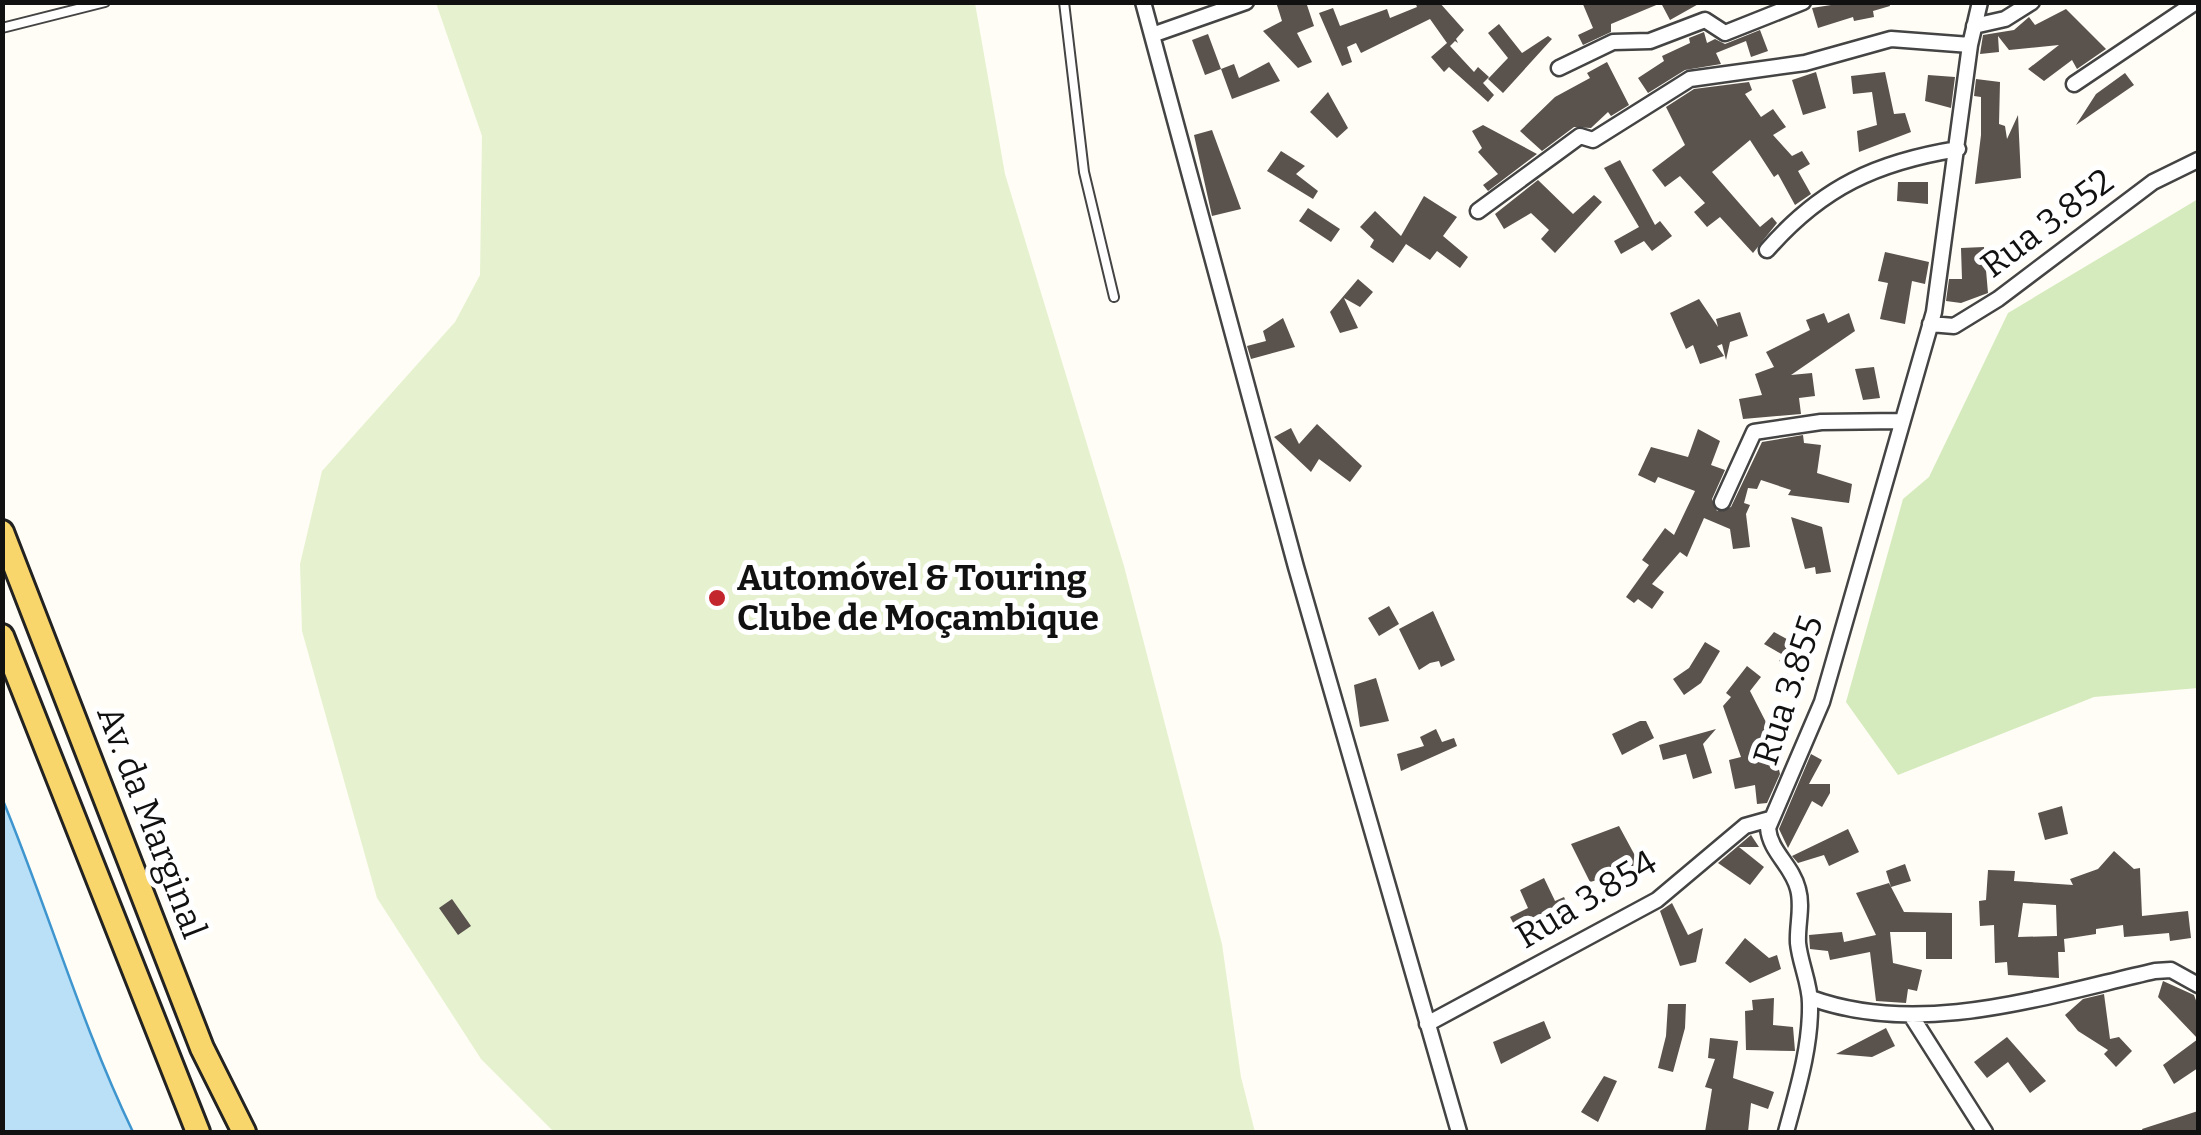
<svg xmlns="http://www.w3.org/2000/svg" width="2201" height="1135" font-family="Bitter,serif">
<rect width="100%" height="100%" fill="#fffdf5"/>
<path fill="#d5ebbd" d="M2198,199V688L2094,697L1898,775L1846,702L1903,499L1929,477L2008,313Z"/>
<path fill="#e6f2cf" d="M436,3H975L1005,174L1124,566L1222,944L1241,1077L1255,1132H554L481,1059L377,898L302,631L300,564L322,471L455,322L480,275L482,136Z"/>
<path fill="#b9e0f7" stroke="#3f96cf" stroke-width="2.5" d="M2,798C48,909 81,1024 133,1132H3Z"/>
<path fill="#5a524d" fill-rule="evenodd" d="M1276,2H1306L1314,26L1297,33L1312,62L1298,68L1263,31L1282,21Z
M1415,2H1439L1464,30L1456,39L1458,43L1455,41L1450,46L1474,72L1478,67L1489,77L1483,83L1494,95L1488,102L1449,67L1444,72L1431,57L1447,43L1430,19L1361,53L1356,43L1347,47L1352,62L1342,66L1319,13L1333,8L1340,26L1387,9L1390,18L1417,7Z
M1582,2H1702L1670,20L1661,3L1611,24V32L1583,45L1578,35L1593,28Z
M1850,2H1889L1890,6L1873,11L1874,17L1854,21L1853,17L1818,28L1812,8Z
M2066,9L2106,49L2077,69L2072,60L2044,81L2028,69L2059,45L2009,50L1998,36L1999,52L1980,54L1983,35L2014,30L2029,17L2035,25Z
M1499,24L1522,53L1548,36L1552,39L1503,93L1488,79L1508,58L1488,33Z
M1760,30L1768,51L1751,57L1746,41L1716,53L1721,64L1685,70L1648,93L1638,78L1664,61L1662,56L1690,43L1689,38L1704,32L1707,43L1715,39L1725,44Z
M1208,34L1221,69L1205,75L1192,40Z
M1269,62L1280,81L1232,99L1221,69L1234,64L1239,78Z
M1607,62L1629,105L1611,116L1608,112L1591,128L1574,127L1542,151L1520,131L1555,97L1590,78L1587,73Z
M1816,72L1826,108L1803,115L1792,80Z
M1885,72L1894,114L1905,113L1911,132L1859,152L1857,131L1877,125L1872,92L1853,94L1851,76Z
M2125,73L2134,85L2076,125L2096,94Z
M1928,75L1955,77L1951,108L1925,101Z
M1976,79L2000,82L1999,124L2005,126L2007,139L2018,115L2021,178L1975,184L1981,135V97L1974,96Z
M1749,82L1752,90L1745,94L1761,117L1773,109L1786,127L1773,135L1792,156L1802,151L1810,164L1798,171L1811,194L1795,205L1778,174L1774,177L1750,140L1712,172L1760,227L1772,217L1777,223L1753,253L1720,217L1707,227L1694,212L1705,203L1680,176L1665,187L1652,170L1685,145L1666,107L1694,89Z
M1328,92L1348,128L1337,138L1310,112Z
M1483,125L1537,154L1488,191L1483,185L1498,174L1478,152L1482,148L1472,131Z
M1212,130L1241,209L1212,216L1194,135Z
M1281,151L1305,166L1296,174L1318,191L1313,199L1267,171Z
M1620,160L1655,225L1660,221L1672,236L1652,251L1644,241L1621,254L1614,241L1639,227L1604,168Z
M1538,180L1573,214L1594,195L1602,202L1555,253L1541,239L1549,230L1531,213L1504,229L1495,214Z
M1898,182H1928V204L1897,201Z
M1424,196L1457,217L1443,236L1468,257L1460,268L1437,251L1430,260L1406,244L1393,263L1370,247L1374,240L1360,227L1375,211L1401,236Z
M1308,208L1340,229L1331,242L1299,221Z
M1984,247L1988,293L1961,303L1946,301L1949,279H1962L1961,248Z
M1885,252L1929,262L1925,284L1912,281L1905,324L1880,319L1888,283L1878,281Z
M1358,279L1373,292L1360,307L1344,298L1358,328L1340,333L1330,312Z
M1699,299L1718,327L1716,319L1740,312L1748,336L1730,342L1726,360L1722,344L1717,346L1724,356L1700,364L1693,345L1686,349L1670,313Z
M1824,313L1828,323L1849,313L1855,331L1791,375L1812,373L1815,396L1799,398L1801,414L1743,419L1739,399L1762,395L1755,374L1774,367L1766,352L1810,330L1806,320Z
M1283,318L1295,347L1251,359L1247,346L1266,341L1263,331Z
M1874,367L1880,398L1863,400L1855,369Z
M1317,424L1362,466L1350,482L1319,459L1311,472L1274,437L1291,428L1299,444Z
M1698,429L1720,441L1711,465L1725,470L1712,499L1717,511L1731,507L1762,442L1803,435L1804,443L1821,445L1817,473L1852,484L1849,503L1788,495L1791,490L1761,480L1757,489L1748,488L1744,503L1750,505L1746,514L1750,547L1733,549L1730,529L1704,518L1687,557L1680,552L1652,584L1664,592L1652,609L1638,599L1634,603L1626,597L1649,565L1642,560L1665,528L1674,535L1695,491L1658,477L1655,483L1638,475L1651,447L1688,457Z
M1791,517L1822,527L1831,572L1816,574L1815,567L1805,569Z
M1389,606L1399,624L1379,636L1368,618Z
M1433,611L1455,660L1441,667L1439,661L1430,663L1419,670L1399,629Z
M1774,632L1813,653L1799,674L1779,661L1783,655L1764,644Z
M1705,642L1720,651L1701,683L1684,695L1673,679L1689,668Z
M1747,666L1761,677L1750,691L1770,730L1780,774L1767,803L1757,804L1755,785L1735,789L1729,760L1741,757L1723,706L1731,697L1726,693Z
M1376,678L1389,721L1360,727L1354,685Z
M1640,721H1646L1654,738L1622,755L1612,734Z
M1436,729L1442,742L1454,738L1457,746L1401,771L1397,754L1424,746L1420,737Z
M1716,729L1703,744L1712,773L1693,779L1686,754L1663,760L1659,745Z
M1811,754L1822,760L1809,784H1830V793L1822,807L1812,801L1788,848L1779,829Z
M2062,806L2068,834L2045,840L2038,813Z
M1619,826L1645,874L1628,883L1622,873L1590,882L1571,844Z
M1848,829L1859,852L1829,866L1824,855L1798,863L1792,856Z
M1751,835L1759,847H1739L1764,867L1750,885L1718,863Z
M2114,851L2134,869L2140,868L2142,916L2188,911L2191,938L2170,941L2169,933L2124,937L2123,925L2096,929V934L2064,939L2065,952H2058L2059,978L2008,975L2007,962L1995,963L1994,925L1980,926L1979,901L1986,900L1988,870L2015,871L2014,881L2073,885L2070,879L2098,869ZM2023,903L2056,905L2057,936L2018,937Z
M1905,864L1911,881L1891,887L1904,912L1952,913V959H1926V932H1890L1893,963L1922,970L1917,991L1908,989L1906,1003L1876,1001L1870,952L1830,960L1828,951L1810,949L1809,935L1842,932L1844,942L1876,935L1856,893L1889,883L1891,887L1886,871Z
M1544,878L1555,901L1564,897L1573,917L1541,931L1535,924L1518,932L1510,917L1528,908L1520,890Z
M452,899L471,926L458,935L439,908Z
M1672,903L1688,935L1703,928L1696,962L1680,966L1660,911Z
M1745,938L1769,958L1777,955L1781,969L1750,983L1725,963Z
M2163,981L2194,995L2198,1006V1068L2174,1084L2163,1065L2198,1039L2158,997Z
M2104,994L2110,1039L2119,1037L2132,1051L2116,1067L2104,1054L2108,1050L2078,1031L2065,1015L2083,999Z
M1774,998L1773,1025L1793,1027L1795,1051L1746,1050L1745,1011L1753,1010L1752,1000Z
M1668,1004H1686L1685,1028L1673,1072L1658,1068L1666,1036Z
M1544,1021L1551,1038L1501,1064L1493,1042Z
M1886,1028L1895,1046L1872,1057L1836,1054Z
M2007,1037L2046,1081L2030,1093L2008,1062L1987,1078L1974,1062Z
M1710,1038L1738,1041L1733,1078L1774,1092L1768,1109L1751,1103L1748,1132H1705L1712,1089L1705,1087L1715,1059L1708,1058Z
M1604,1076L1617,1081L1598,1122L1581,1112Z
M2198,1111V1132H2143L2142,1129Z"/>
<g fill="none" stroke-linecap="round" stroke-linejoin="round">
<defs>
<path id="service" d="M1064,2L1084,172L1114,297
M2,28L105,2"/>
<path id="minor" d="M1143,2L1296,567L1459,1132
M1974,26L2005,19L2032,2
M1152,35L1246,2
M1559,68L1613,42L1650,41L1705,20L1725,33L1803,2
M2074,84L2196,2
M1478,211L1580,136L1593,140L1690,79L1805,63L1891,39L1970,45
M1767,250C1822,187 1877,162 1958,149
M1930,324L1954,326L1998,299L2153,182L2198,160
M1722,502L1754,432L1821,422L1900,421
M1811,998C1921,1038 2045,996 2155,971L2171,970L2198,985
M1912,1017L1985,1132
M1427,1024L1657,900L1745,826L1770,819
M1786,1132C1797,1091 1811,1047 1810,1003C1810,984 1800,963 1798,943C1797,924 1803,907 1798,889C1792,865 1770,852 1768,828L1822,702L1934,312L1970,45L1980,2"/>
<path id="primary" d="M2,532L202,1048L244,1132
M2,636L198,1132"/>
</defs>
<use href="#service" stroke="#444" stroke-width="12"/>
<use href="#minor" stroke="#444" stroke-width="19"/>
<use href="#primary" stroke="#222" stroke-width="28"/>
<use href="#service" stroke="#fff" stroke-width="8"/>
<use href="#minor" stroke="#fff" stroke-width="14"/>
<use href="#primary" stroke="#f9d66b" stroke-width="22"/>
</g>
<circle fill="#c4262e" stroke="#fff" stroke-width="4" cx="717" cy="598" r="10"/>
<g text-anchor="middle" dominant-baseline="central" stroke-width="10" stroke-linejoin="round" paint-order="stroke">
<g font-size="35" fill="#111" stroke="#fff">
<text transform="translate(2047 223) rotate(-37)">Rua 3.852</text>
<text transform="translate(1788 690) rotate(-72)">Rua 3.855</text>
<text transform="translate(152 822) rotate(69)">Av. da Marginal</text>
<text transform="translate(1586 899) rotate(-31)">Rua 3.854</text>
</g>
<g font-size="35" font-weight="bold" fill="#111" stroke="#fff" text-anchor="start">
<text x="737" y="578">Automóvel &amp; Touring<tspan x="737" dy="40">Clube de Moçambique</tspan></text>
</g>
</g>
<rect width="2201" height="1135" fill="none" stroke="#111111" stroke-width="10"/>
</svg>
